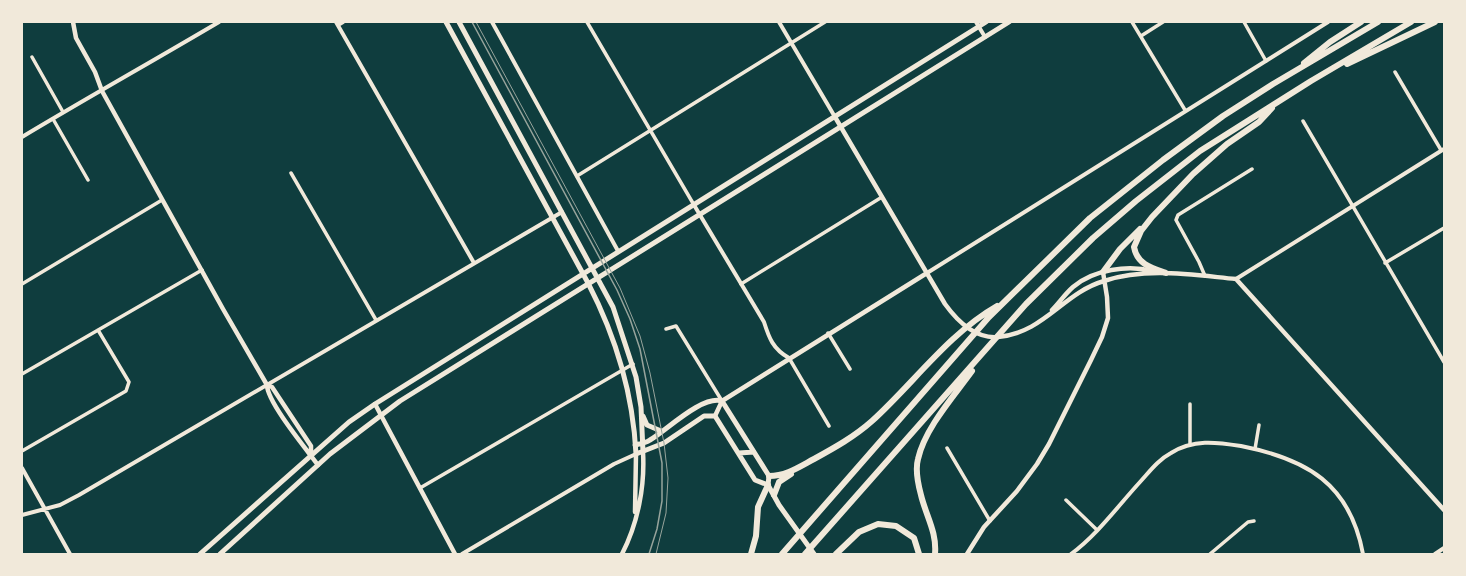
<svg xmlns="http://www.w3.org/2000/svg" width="1466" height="576" font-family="'Nunito Sans',sans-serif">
<rect width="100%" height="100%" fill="#0f3d3e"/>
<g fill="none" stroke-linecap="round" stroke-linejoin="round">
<path stroke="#f1e9da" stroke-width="3.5" d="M587,22L694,205
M1132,22L1185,110
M1244,22L1266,61
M1141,36L1163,22
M32,57L63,112
M1395,72L1441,150
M53,119L88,180
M1303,121L1444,362
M291,173L376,320
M577,176L825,22
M1385,263L1444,228
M1205,276L1199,262L1176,220L1178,215L1252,169
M22,284L162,200
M741,284L882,197
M666,329L676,326L722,401
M828,333L850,369
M789,358L829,426
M22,374L202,270
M1190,404V444
M947,448L990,521
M1255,449L1259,425
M22,451L126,391L129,382L98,330
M420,488L633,364
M1066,500L1096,529
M1210,554L1248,522L1254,521"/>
<path stroke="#f1e9da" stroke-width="4" d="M336,22L474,263
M492,22L618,251
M779,22L835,117
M976,22L985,37
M338,25L343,22
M22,137C87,98 153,61 219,22
M694,205L764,322C769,338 773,349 789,358
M927,273L1328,22
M1236,279L1444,149
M22,468L70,554
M22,515L60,505L79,495L562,212
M462,554L614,464L636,454
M1071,554C1097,535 1118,506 1140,482C1150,471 1158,460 1171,453C1193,439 1216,442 1241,446C1307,459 1350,484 1363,554
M1435,554L1444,548"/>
<path stroke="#f1e9da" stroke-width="4.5" d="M73,22L76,38L95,72L102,91L223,309L267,385C267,402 307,450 318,465
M835,117L945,304C958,322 975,339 998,337C1044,333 1063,293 1104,281C1146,267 1193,275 1236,279L1444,510
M1052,310C1059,303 1065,294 1073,287C1094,269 1128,265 1153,271
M267,385L272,387L311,446V456
M375,404L455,554
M715,416L722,401L927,273
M635,512L636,454
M622,554C638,523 645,486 643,452
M967,554L984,527L1017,491L1037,464L1049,444L1091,360L1102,337L1108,318L1107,297L1103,272"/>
<path stroke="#f1e9da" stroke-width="5" d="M446,22L588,283C616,337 633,394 636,454L664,443L704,416H715L755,480L768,485L779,505L814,554
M459,22L613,307L636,377L641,407L643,452
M643,416L647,425L661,431
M635,445C640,444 646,443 650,440C667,430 702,395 722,401L769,476L768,485
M739,453L754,452
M200,554L349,422L375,404L986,22
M220,554L330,454L400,401L1009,22"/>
<path stroke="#f1e9da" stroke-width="6" d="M1304,63L1330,42L1361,22
M1347,64L1435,22
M1103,272L1120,249L1140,229
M1166,273C1151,268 1137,264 1134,247L1141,231L1152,217L1193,174L1227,144L1259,122L1272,108
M769,476C786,476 799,467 814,459C834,448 854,437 872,421C913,384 948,334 997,306
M774,495L779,482L791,474
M751,554L756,536L758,507L768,485
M782,554L989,317L1090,218L1163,160L1223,116L1273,84L1378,22
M805,554L1026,304L1093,238L1136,201L1200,151L1311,81L1411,22
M836,554L859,532L878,524L896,526L914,538L919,554
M935,554C937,532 926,516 921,495C918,484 915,470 918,459C925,428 954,396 972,371"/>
<path stroke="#97a49c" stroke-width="1" d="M476,22L620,288L640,336L650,373L664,443L668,478L666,513L656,554"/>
<path stroke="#97a49c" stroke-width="1.5" d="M472,22L617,290L630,319L640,349L662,463V501L657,529L649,554"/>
</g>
<rect width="1466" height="576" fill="none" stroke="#f1e9da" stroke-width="46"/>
</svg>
